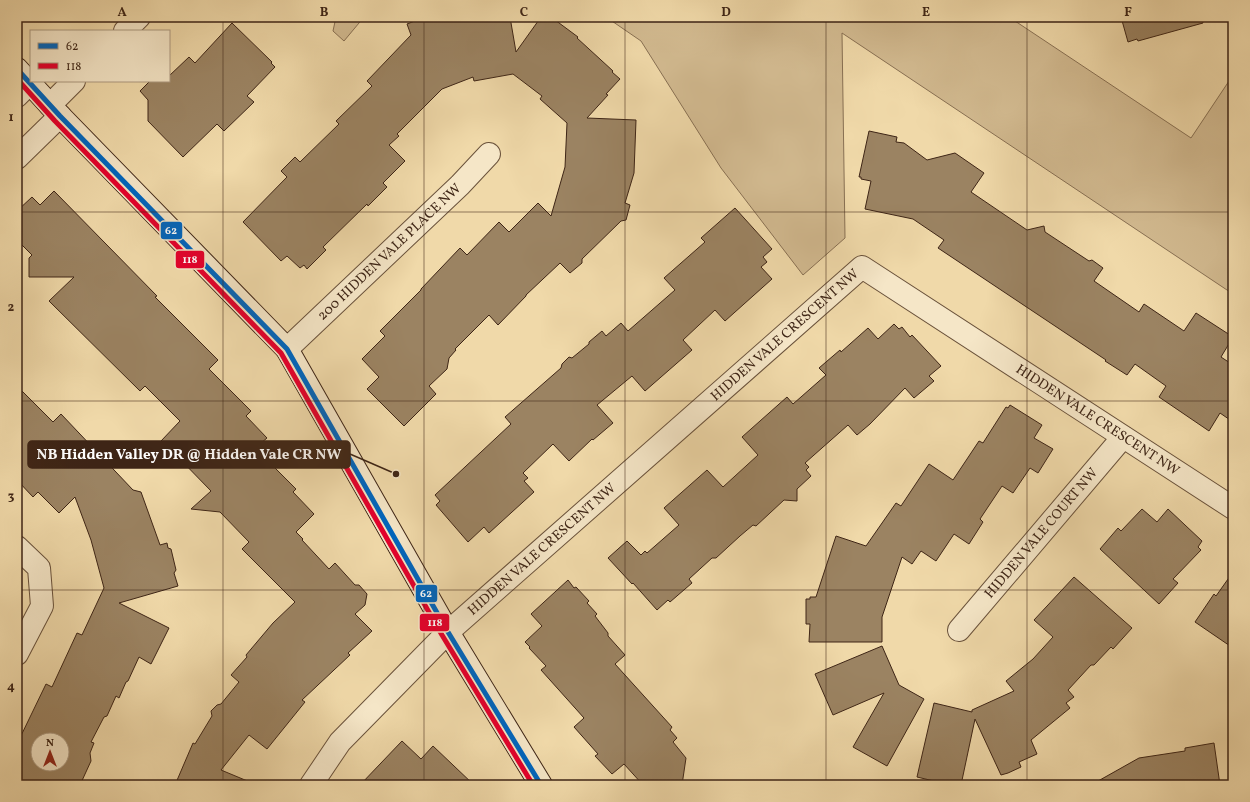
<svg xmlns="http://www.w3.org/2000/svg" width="1250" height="802" font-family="Vollkorn,serif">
<rect width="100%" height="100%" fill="#f0d9a9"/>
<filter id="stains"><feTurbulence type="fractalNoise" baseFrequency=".005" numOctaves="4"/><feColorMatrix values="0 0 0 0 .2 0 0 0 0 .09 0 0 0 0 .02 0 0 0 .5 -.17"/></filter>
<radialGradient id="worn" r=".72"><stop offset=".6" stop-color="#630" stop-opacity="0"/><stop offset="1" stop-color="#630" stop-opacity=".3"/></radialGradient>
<path fill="#d2ba90" stroke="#887053" d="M336,17H364L344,41L333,31Z
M606,17H1009L1191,138L1233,75V294L842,33L845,238L803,275L721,168L641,41Z"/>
<path fill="#9b8362" stroke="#3e2516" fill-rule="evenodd" d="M425,17H510L516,52L541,17H551L578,37L577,38L613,71L612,72L620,79L606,94L608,95L587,118L636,120L634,173L625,203L630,205L626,220L621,221L582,259V263L570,273L560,263L526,295V296L498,325L489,315L455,349L456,350L449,358L447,369L429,386L436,394L404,426L367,389L379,377L362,359L385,336L380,331L421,290V289L460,248L467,255L499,222L509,232L538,203L551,216L565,167L567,123L540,99L542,96L513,74L474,81L473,77L442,89L397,134L399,136L389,145L405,161L383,183L387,187L368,206L367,204L323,247L326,250L307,269L304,265L300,268L287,256L281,261L243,222L287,177L281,171L295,157L300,162L339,124L336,121L372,86L367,81L411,35L407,24Z
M1121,17H1202L1203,23L1138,41L1137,39L1128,42Z
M232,23L272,62L271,63L275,67L247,96L254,102L224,131L217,124L183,157L148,121V100L140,91L150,81H169V76L189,57L195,63Z
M869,131L897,137L896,142L904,143L927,160L955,153L984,173L971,192L1027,230L1044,226L1045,232L1089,261L1092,260L1103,268L1094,281L1139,312L1144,304L1184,331L1196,313L1233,337L1221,357L1233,365V422L1220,413L1209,431L1159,397L1166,386L1135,364L1127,375L1105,361L1106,360L938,248L944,240L913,219L865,209L871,181L861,179V177H859Z
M54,191L157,296L155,297L218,360L209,369L251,411L246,416L267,438L255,448L296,489L293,492L314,514L296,532L303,539L302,540L329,569L335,563L355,585H359L367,594L365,605L355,614L372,631L348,653L350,655L302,700L305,702L267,749L249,735L221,770L257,785H175L193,743L195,744L212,716L211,711L217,705L221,704L239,682L231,675L247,657L246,655L273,623L295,602L242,549L249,542L220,512L191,509L211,491L176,455L161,441L180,421L145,386L140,391L49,301L74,277H29V258L32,255L17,240V211L32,197L40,205Z
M735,208L772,249L763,257L767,262L761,267L772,279L725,321L715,310L683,340L692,350L645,391L632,376L597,405L613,423L593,440L592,439L569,461L553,444L523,473L528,478L524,481L534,492L489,533L484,527L468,542L436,505L440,501L435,495L511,424L505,417L561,368L562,364L569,357L572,358L589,344V342L602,331L606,336L621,323L628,331L675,290L664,278L705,242L701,238Z
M894,324L899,329L902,327L910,337L912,335L941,366L929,376L934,381L914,398L905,388L870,424L857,435L848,425L805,463L809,467L806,470L811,476L797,489V501L784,500L756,526L753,525L740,536L716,558H712L689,579L692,583L670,602L668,600L657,610L633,583L632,584L608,558L627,541L641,555L645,551L647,553L679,525L664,508L707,470L723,487L758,455L742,437L787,397L793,404L826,375L819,368L840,350L841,352L868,328L878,339Z
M17,386L53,422L61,414L133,490L141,492L160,545L167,543L168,548L171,549L176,570L174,573L178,586L119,603L169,628L151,664L139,657L128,681L126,682L119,698L116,696L107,716L104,717L91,742L94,743L90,753L91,761L80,785H17V744L46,684L52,687L77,633L82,635L104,588L91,540L75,497L59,513L38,492L33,497L17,480ZM38,740H62V764H38Z
M1010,405L1042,425L1034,438L1053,449L1038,473L1030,468L1013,493L1002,486L980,519L983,522L969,544L954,534L936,561L921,551L912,564L902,557L882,617V642H809L810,624H806V599H810V597H816L836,536L866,546L896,503L901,506L929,464L953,480L979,441L983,443L1006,407L1008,408Z
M1142,509L1157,522L1168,509L1202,541L1198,547L1201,550L1173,579L1178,583L1159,604L1100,549L1118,528L1121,531Z
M1233,572V648L1195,622L1214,594L1216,596Z
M1074,577L1132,628L1113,649L1111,647L1094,665H1091L1068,690L1074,697L1066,703L1070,708L1031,740L1037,754L1019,762L1021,767L1008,773L1001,775L975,719L961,785H939L938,782L917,777L934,703L972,712V710L1014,691L1006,681L1033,659L1053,637L1034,620Z
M568,580L574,588L576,587L589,601L587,603L597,614L595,616L608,633V636L625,655L615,664L672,727L670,730L677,738L673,742L686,758L682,785H643L624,764L612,774L595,756L598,754L574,727L584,718L541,670L546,666L529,648L530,647L525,642L542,626L531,614Z
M882,646L899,685L924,699L887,766L853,747L884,693L833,715L815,674Z
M402,741L421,759L433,746L474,785H360Z
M1214,743L1220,785H1091L1139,758L1185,751V748Z"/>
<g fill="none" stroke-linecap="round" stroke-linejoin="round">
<defs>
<g id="street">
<path d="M125,31L139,17"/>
<path d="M17,96L30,83"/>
<path d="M50,105L74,81"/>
<path d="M17,158L60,116"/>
<path id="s1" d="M287,349L460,185L489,154"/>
<path d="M17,547L39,568L42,606L17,654"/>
<path id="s2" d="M959,630L1123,437"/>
<path id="s3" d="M311,785L340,742L448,632L862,267L1233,508"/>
</g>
<path id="secondary" d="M17,69L60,116L287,349L448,632L541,785"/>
</defs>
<use href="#street" stroke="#6a523b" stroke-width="24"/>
<use href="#secondary" stroke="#3e2516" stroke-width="24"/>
<use href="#street" stroke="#f5e6c7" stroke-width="22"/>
<use href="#secondary" stroke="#f5e6c7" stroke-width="22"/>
<defs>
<path id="bus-1" d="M17,69L60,116L287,349L448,632L541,785"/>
<path id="bus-2" d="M17,79L55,121L281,353L442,635L533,785"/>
</defs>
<use href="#bus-1" stroke="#f5e6c7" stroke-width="8"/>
<use href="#bus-2" stroke="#f5e6c7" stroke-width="8"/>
<use href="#bus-1" stroke="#0065bd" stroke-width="5"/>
<use href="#bus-2" stroke="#e4002b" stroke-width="5"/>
</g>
<path fill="none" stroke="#3e2516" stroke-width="1" stroke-opacity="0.55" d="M223,17V785M424,17V785M625,17V785M826,17V785M1027,17V785M17,212H1233M17,401H1233M17,590H1233"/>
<g text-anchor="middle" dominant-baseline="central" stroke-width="3" stroke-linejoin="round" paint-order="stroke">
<g font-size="14" fill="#3e2516" stroke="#f5e6c7">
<text stroke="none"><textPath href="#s1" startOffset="141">200 HIDDEN VALE PLACE NW</textPath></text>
<text stroke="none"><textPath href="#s3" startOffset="655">HIDDEN VALE CRESCENT NW</textPath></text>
<text stroke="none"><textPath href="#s3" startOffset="1039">HIDDEN VALE CRESCENT NW</textPath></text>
<text stroke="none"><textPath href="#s2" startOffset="127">HIDDEN VALE COURT NW</textPath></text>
<text stroke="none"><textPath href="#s3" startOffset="331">HIDDEN VALE CRESCENT NW</textPath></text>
</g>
</g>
<path fill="none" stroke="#3e2516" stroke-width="1.5" d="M396 474L350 454"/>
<circle fill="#3e2516" stroke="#f5e6c7" stroke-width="1.5" cx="396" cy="474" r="4"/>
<rect fill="#3e2516" stroke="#3e2516" stroke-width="1.5" x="28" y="441" width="322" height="27" rx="4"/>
<g font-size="15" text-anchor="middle" font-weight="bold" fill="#fff">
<text x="189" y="459">NB Hidden Valley DR @ Hidden Vale CR NW</text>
</g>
<g stroke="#f5e6c7" stroke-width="1.5">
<rect x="160" y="221" width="23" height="19" rx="4" fill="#0065bd"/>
<rect x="175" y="250" width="30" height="19" rx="4" fill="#e4002b"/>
<rect x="415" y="584" width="23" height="19" rx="4" fill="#0065bd"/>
<rect x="419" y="613" width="31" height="19" rx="4" fill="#e4002b"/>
</g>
<g font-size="11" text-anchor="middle" font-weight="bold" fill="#fff">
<text x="171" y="234">62</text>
<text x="190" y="263">118</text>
<text x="426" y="597">62</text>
<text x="435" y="626">118</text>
</g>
<rect width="1250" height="802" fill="none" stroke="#f0d9a9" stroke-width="44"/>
<rect x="30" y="30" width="140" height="52" fill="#f5e6c7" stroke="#ac9980"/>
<rect x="38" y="43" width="20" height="6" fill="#0065bd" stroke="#ac9980"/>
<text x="66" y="50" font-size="12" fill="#3e2516">62</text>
<rect x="38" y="63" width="20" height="6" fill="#e4002b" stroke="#ac9980"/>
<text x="66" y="70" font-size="12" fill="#3e2516">118</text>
<g transform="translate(50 752)"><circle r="19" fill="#f5e6c7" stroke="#ac9980"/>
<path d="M0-3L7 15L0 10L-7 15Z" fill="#8f2418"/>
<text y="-6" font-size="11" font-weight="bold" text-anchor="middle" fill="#3e2516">N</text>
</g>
<rect x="22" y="22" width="1206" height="758" fill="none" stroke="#3e2516" stroke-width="1.5"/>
<g font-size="13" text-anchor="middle" font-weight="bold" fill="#3e2516">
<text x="122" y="16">A</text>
<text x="324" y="16">B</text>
<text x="524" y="16">C</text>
<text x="726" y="16">D</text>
<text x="926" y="16">E</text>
<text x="1128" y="16">F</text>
<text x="11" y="121">1</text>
<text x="11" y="311">2</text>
<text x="11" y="500">3</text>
<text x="11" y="690">4</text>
</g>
<rect width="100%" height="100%" filter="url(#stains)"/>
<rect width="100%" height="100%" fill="url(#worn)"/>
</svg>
